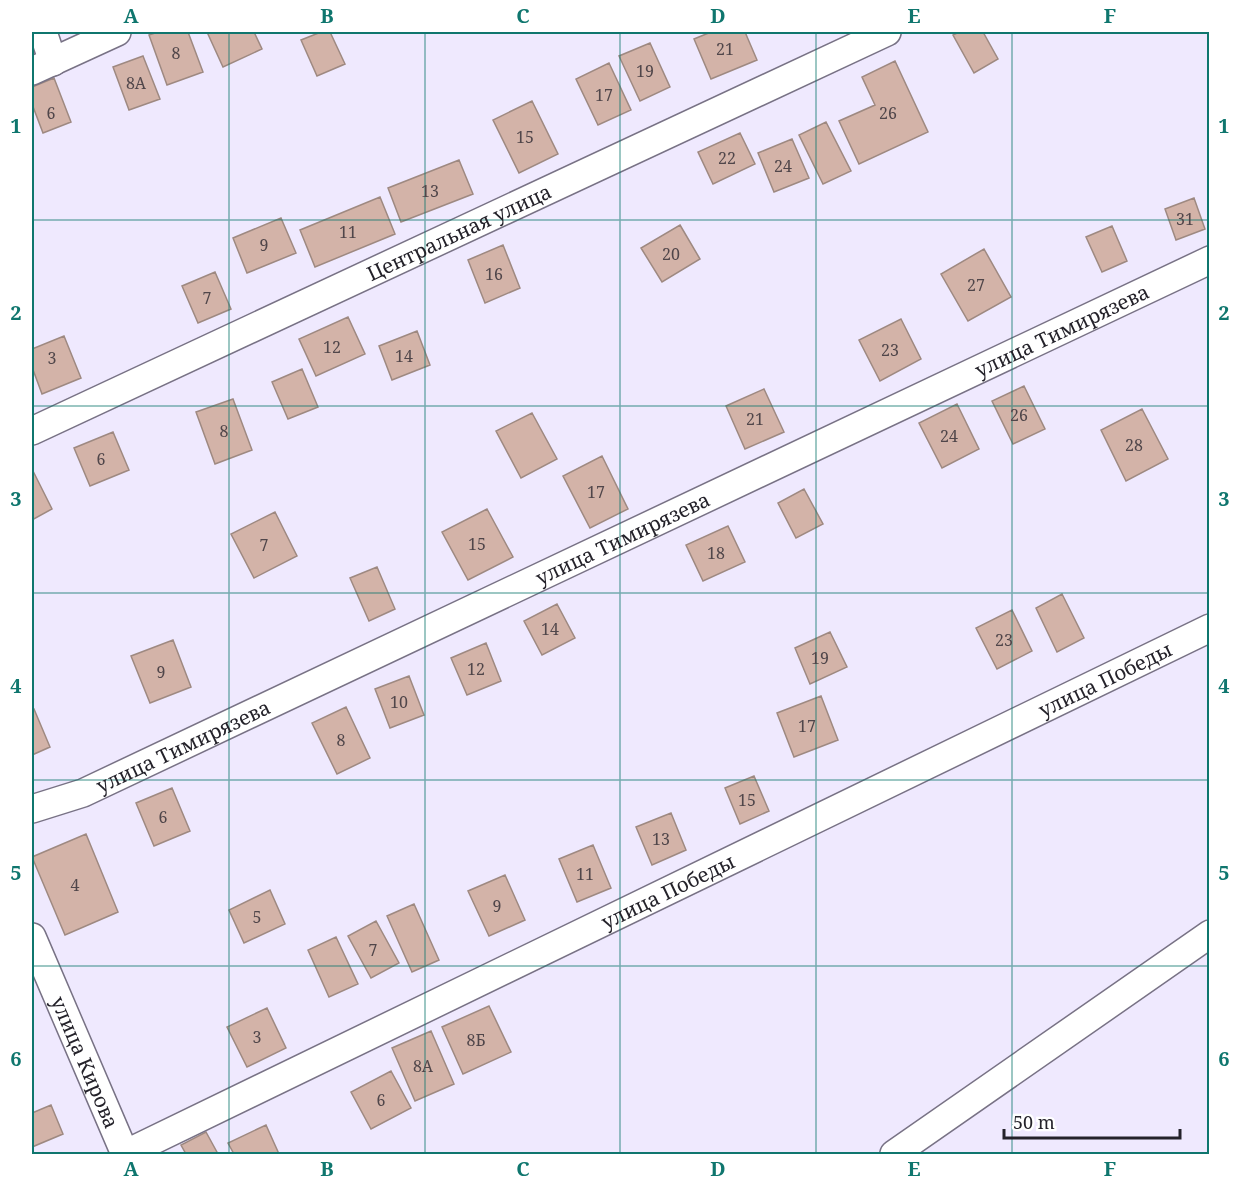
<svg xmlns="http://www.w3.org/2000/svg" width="1241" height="1186" font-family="'Noto Serif',serif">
<rect width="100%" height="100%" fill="#efe9fe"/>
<path fill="#d3b3a8" stroke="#9e8981" stroke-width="1.5" d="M158,32H188L203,72L167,85L149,35Z
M207,32H254L262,49L223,67Z
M321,32H330L345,64L317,76L301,40Z
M711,32H745L757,60L711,79L694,39Z
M959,32H983L998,59L974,73L953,35Z
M650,43L670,87L640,101L619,56Z
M143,56L160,99L129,110L113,67Z
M895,61L928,132L859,164L839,121L875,105L862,77Z
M609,63L631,110L598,125L576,79Z
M54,78L71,122L43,133L32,104V87Z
M532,101L558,154L519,173L493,120Z
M826,122L851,171L823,184L799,135Z
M740,133L755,164L713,184L698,152Z
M792,139L809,178L774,192L758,153Z
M459,160L473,194L401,222L388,188Z
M380,197L395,234L315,267L300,230Z
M1194,198L1205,229L1176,240L1165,209Z
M281,218L296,253L247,273L233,238Z
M680,225L700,259L662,282L641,248Z
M1112,226L1127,261L1102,272L1086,237Z
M503,245L520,288L485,303L468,260Z
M984,249L1011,297L968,321L941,274Z
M215,272L231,309L198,323L182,286Z
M348,317L365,354L316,376L299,339Z
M901,319L921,359L880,381L859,340Z
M417,331L430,365L392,380L379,346Z
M64,336L81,378L42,394L32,367V349Z
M302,369L318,407L288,419L272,382Z
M1024,386L1045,429L1013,444L992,401Z
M764,389L784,432L745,449L726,406Z
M233,399L252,450L215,464L196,412Z
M957,404L979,449L942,468L919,423Z
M1142,409L1168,459L1126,481L1101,430Z
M532,413L557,459L521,478L496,431Z
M113,432L129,470L90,486L74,448Z
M602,456L628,509L590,528L563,476Z
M32,469L52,509L32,520Z
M804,489L823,524L796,538L778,503Z
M487,509L513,557L468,580L442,532Z
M275,512L297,556L254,578L231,534Z
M728,526L745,562L703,581L686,545Z
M377,567L395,609L369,621L350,578Z
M1062,594L1084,638L1057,652L1036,608Z
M557,604L575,638L542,655L524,621Z
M1012,610L1032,651L997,669L976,628Z
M830,632L847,667L810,684L795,648Z
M173,640L191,687L150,703L131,656Z
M486,643L501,681L467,695L451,658Z
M409,676L424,715L390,728L375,689Z
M821,696L838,740L794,757L777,713Z
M346,707L370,758L337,774L312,723Z
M34,709L50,747L32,755V710Z
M754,776L769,811L740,824L725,788Z
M172,788L190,831L154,846L136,803Z
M671,813L686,850L652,865L636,827Z
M86,834L118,912L65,935L32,857Z
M593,845L611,888L577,902L559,859Z
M505,875L525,920L489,936L468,891Z
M270,890L285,924L244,943L229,910Z
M414,904L439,960L412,972L387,916Z
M376,921L399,963L371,978L348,936Z
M336,937L358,984L329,997L308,950Z
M489,1006L511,1052L463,1074L442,1027Z
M267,1008L286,1048L247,1067L227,1027Z
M431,1031L454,1084L415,1101L392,1048Z
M391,1071L411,1108L371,1129L351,1092Z
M51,1105L63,1134L32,1147V1113Z
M266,1125L279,1154H234L228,1143Z
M206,1132L218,1154H186L181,1145Z"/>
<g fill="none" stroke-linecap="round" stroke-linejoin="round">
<defs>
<g id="minor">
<path d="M43,32L53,62"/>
<path d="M32,71L117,32"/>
<path id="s1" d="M32,431L887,32"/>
<path id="s2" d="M32,809L83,793L1210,260"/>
<path id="s3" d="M32,937L125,1154"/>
<path id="s4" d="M125,1154L1210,628"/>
<path d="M894,1154L1210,934"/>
</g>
</defs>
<use href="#minor" stroke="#787285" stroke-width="30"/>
<use href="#minor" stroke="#fff" stroke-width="27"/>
</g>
<path fill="none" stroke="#0f766e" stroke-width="1.5" stroke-opacity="0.55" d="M229,32V1154M425,32V1154M620,32V1154M816,32V1154M1012,32V1154M32,220H1210M32,406H1210M32,593H1210M32,780H1210M32,966H1210"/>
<g text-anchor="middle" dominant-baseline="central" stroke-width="4.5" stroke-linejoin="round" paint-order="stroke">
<g font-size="16" fill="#50464a">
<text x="725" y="49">21</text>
<text x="176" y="53">8</text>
<text x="645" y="71">19</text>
<text x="136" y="83">8А</text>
<text x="604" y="95">17</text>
<text x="51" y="113">6</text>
<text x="888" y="113">26</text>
<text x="525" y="137">15</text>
<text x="727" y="158">22</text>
<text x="783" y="166">24</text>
<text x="430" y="191">13</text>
<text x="1185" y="219">31</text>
<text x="348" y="232">11</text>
<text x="264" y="245">9</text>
<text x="671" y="254">20</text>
<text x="494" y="274">16</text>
<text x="976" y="285">27</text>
<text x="207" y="298">7</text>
<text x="332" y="347">12</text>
<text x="890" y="350">23</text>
<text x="404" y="356">14</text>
<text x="52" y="358">3</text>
<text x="1019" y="415">26</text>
<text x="755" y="419">21</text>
<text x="224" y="431">8</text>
<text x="949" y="436">24</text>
<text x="1134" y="445">28</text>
<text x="101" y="459">6</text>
<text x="596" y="492">17</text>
<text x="477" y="544">15</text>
<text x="264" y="545">7</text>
<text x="716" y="553">18</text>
<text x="550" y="629">14</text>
<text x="1004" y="640">23</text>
<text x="820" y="658">19</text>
<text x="476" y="669">12</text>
<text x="161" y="672">9</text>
<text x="399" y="702">10</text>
<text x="807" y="726">17</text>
<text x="341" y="740">8</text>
<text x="747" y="800">15</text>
<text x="163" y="817">6</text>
<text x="661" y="839">13</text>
<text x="585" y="874">11</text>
<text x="75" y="885">4</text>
<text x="497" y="906">9</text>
<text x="257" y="917">5</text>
<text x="373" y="950">7</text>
<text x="257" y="1037">3</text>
<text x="476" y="1040">8Б</text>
<text x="423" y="1066">8А</text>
<text x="381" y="1100">6</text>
</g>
<g font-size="20" fill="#24222a" stroke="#fff">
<text stroke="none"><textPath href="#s1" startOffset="471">Центральная улица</textPath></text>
<text stroke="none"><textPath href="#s2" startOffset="1136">улица Тимирязева</textPath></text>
<text stroke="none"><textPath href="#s2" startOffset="650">улица Тимирязева</textPath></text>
<text stroke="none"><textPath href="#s4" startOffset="1089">улица Победы</textPath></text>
<text stroke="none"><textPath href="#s2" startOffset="164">улица Тимирязева</textPath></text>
<text stroke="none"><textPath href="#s4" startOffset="603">улица Победы</textPath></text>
<text stroke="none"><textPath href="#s3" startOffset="136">улица Кирова</textPath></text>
</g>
</g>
<rect width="1241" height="1186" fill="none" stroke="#ffffff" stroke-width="66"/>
<path d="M1004 1129v9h176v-9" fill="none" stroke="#24222a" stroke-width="3"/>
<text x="1013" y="1129" font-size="18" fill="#24222a" stroke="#ffffff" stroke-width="4.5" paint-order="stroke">50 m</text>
<rect x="33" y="33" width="1175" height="1120" fill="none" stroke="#0f766e" stroke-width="2"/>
<g font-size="20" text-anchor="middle" font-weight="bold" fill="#0f766e">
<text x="131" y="23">A</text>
<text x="327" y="23">B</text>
<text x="523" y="23">C</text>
<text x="718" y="23">D</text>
<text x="914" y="23">E</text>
<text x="1110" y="23">F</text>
<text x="16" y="133">1</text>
<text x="1224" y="133">1</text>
<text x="16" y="320">2</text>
<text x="1224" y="320">2</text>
<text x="16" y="506">3</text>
<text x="1224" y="506">3</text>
<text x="16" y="693">4</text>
<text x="1224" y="693">4</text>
<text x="16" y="880">5</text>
<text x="1224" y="880">5</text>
<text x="16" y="1066">6</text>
<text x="1224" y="1066">6</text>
<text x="131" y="1176">A</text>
<text x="327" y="1176">B</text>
<text x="523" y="1176">C</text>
<text x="718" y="1176">D</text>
<text x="914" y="1176">E</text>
<text x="1110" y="1176">F</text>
</g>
</svg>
